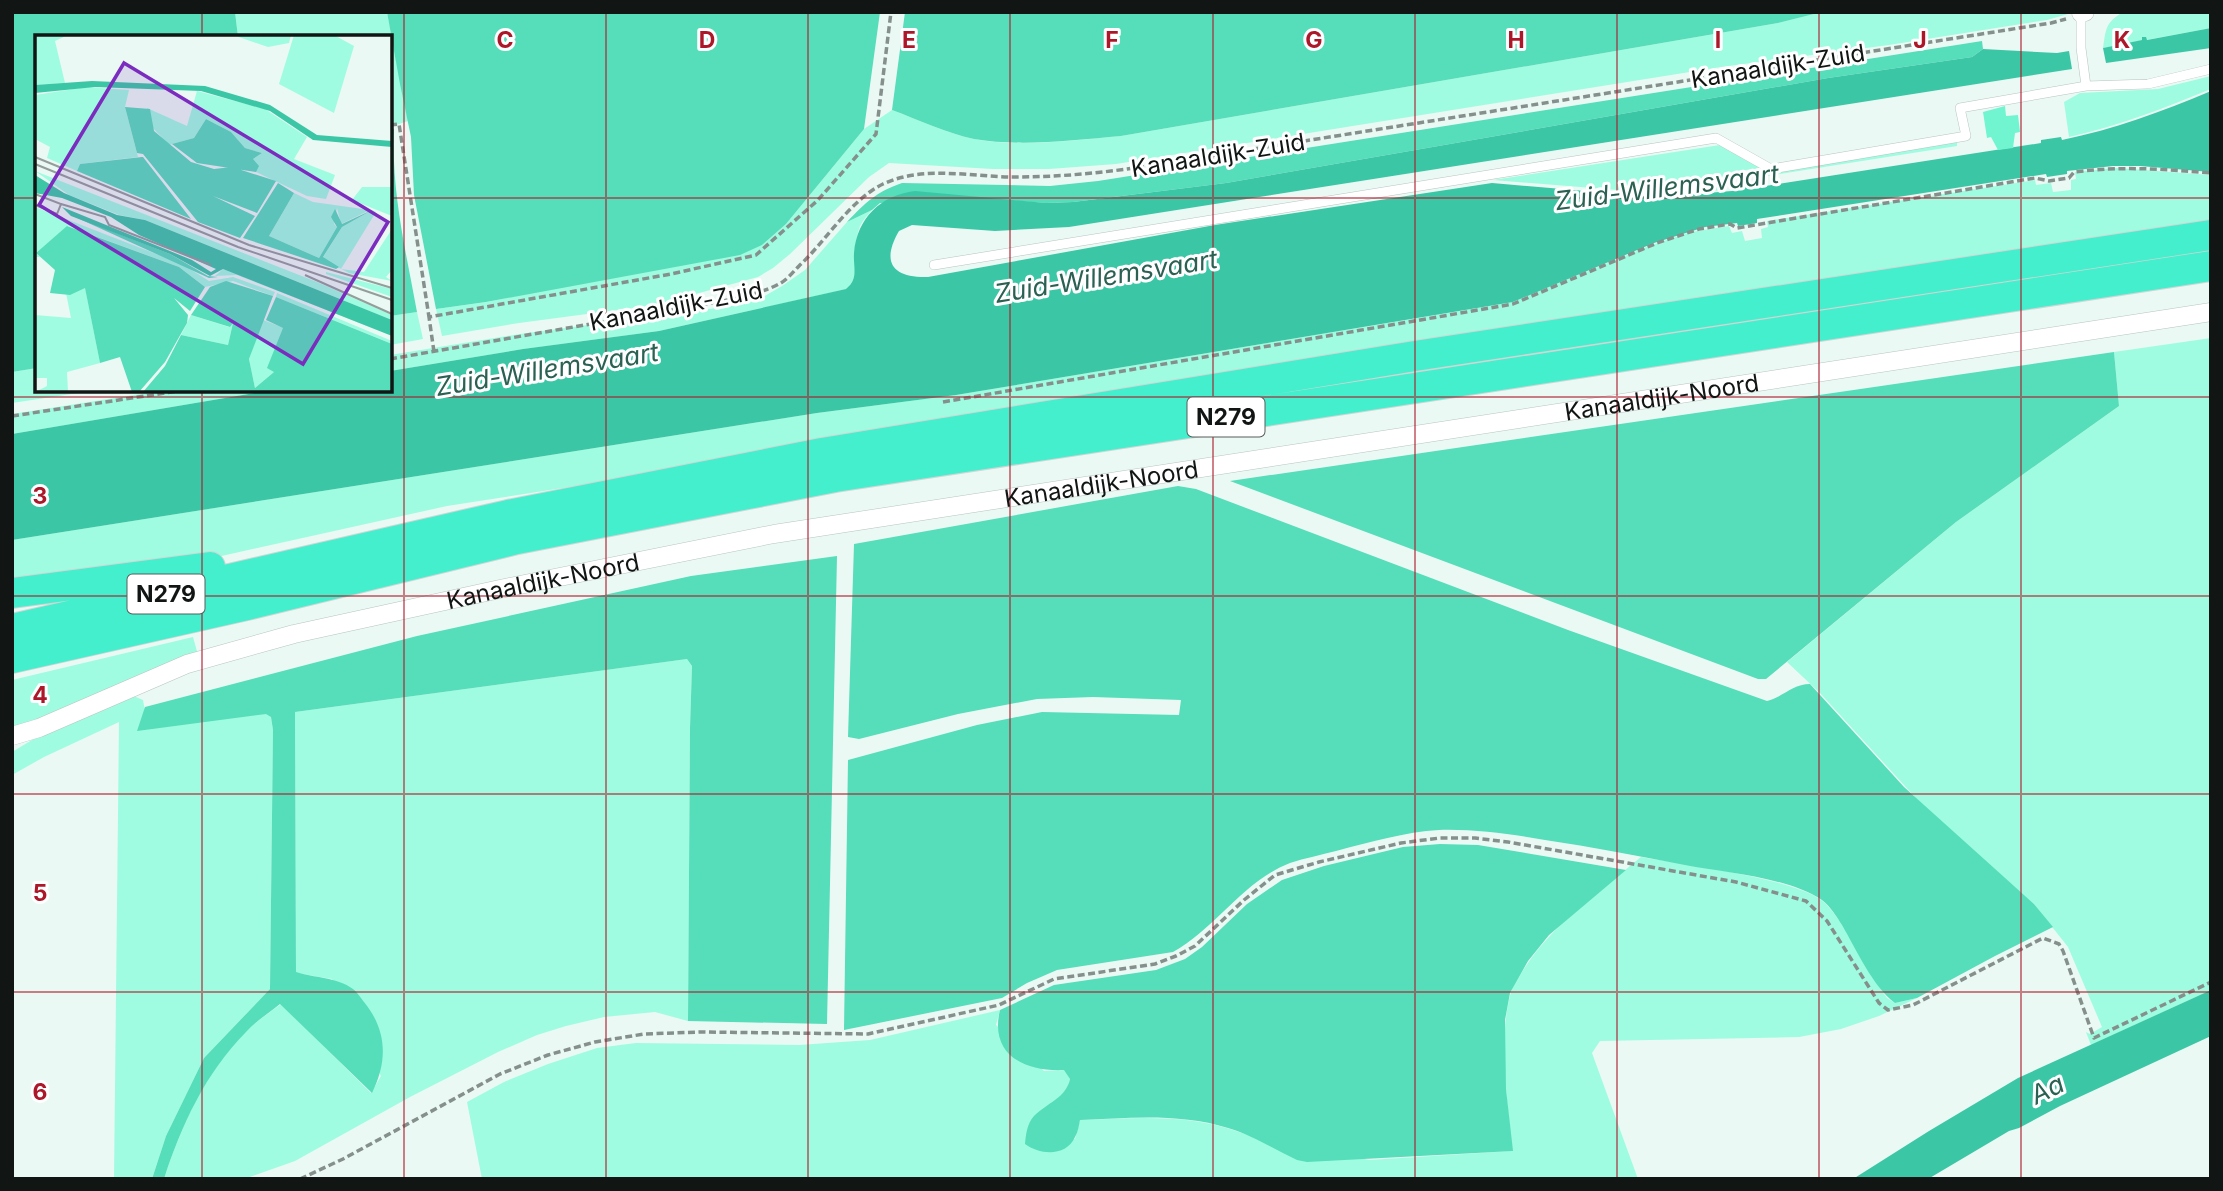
<svg xmlns="http://www.w3.org/2000/svg" width="2223" height="1191" font-family="Inter,sans-serif">
<rect width="100%" height="100%" fill="#eaf9f4"/>
<path fill="#9ffce0" d="M235,12H387L408,121L390,127V37H238Z
M1822,12H2075L2047,20L1889,45L1721,67L1116,164L1049,169H993L889,163L869,177L790,254L773,268L758,277L655,305L519,323L442,336L436,309L487,302L762,245L786,224L864,129L892,110C919,120 946,133 974,139C1022,148 1073,140 1121,136L1778,23Z
M2123,12H2211V28L2146,40L2145,37H2143V40L2103,48C2106,29 2105,23 2123,12Z
M2211,76V89C2164,108 2119,126 2069,137L2064,102L2080,93L2158,89Z
M1957,141V146L1754,178L1752,169L1734,172V181L1725,183V190L1668,194L1493,180L1720,145L1764,169Z
M2117,168L2211,175V220L1305,361L595,483L447,506L217,557L12,587V540L817,413L956,395L1513,302L1649,246L1691,232L1729,226L1732,233L1742,231L1745,241L1762,238L1761,229L1768,227L1767,221L2035,180L2036,185L2051,183L2053,192L2071,190V180L2076,179L2075,172Z
M872,210C867,216 861,222 859,229C852,248 862,276 847,289L659,331L523,349L390,371V355L520,334L739,305L763,297L782,286L805,270L847,222Z
M417,312L423,339L390,345V316Z
M2211,338V990L2091,1045L2086,1032L2090,1034L2102,1027L2068,947L2034,904L1925,808L1820,693L1787,662L1956,522L2119,406L2114,352Z
M37,368V390H98L12,403V372Z
M166,390H273L12,434V414Z
M193,637L198,655L12,729V680Z
M687,659L692,666L690,728L688,1021L655,1012L604,1017L566,1026L537,1035L498,1052L410,1097L295,1161L244,1179H164C181,1126 206,1071 246,1031C257,1021 269,1013 281,1004L371,1093L381,1076L332,979L296,973L295,712Z
M129,694L143,700L145,711L267,714L271,717L273,730L270,989L204,1058L166,1136L152,1179H114L119,722L44,757L12,775V752L52,728Z
M1641,857C1679,864 1803,879 1826,904C1850,930 1866,969 1887,998L1895,1003L1917,998L1879,1016L1841,1029L1799,1037L1600,1041L1592,1053L1638,1179H482L467,1102L504,1082L548,1064L597,1048L636,1043L799,1045L870,1040L1000,1010L996,1025L1044,1071L1065,1070L1070,1079C1067,1097 1046,1107 1033,1118L1075,1139L1080,1120C1136,1118 1189,1113 1242,1133L1369,1160L1512,1151C1508,1104 1498,1043 1510,996C1511,989 1516,983 1519,977C1548,927 1598,893 1641,857Z"/>
<path fill="#56ddba" d="M12,12H235L238,37H37V368L12,372Z
M387,12H880L864,129L786,224L762,245L740,255L486,302L436,309L414,195L411,137L400,84Z
M905,12H1822L1778,23L1121,136C1074,140 1022,147 974,139C946,133 919,120 892,110Z
M1982,41L1983,49L1972,57L1828,78L1226,183L1073,202L1046,203L1003,200L880,203L872,210L847,222C866,202 876,192 902,183L1050,186L1098,181Z
M390,127L394,129C391,191 406,252 417,312L390,316Z
M2114,352L2119,406L1956,522L1766,679H1758L1230,481Z
M1178,486L1196,489L1568,630L1767,701C1783,697 1793,684 1810,684L1904,787L2034,904L2053,927L1995,956L1917,998L1895,1003C1873,987 1856,949 1842,925C1837,917 1830,906 1822,900C1787,877 1727,873 1685,865C1638,856 1592,847 1545,840C1510,834 1475,829 1439,830C1405,832 1370,842 1336,851C1321,855 1305,858 1290,863C1243,881 1216,928 1173,952L1057,970L1027,983L1002,998L844,1030L848,760L977,725L1042,712L1179,715L1181,700L1093,697L1037,699L958,714L859,739L848,737L854,544Z
M837,556L827,1024L688,1021L690,728L692,666L687,659L295,712L296,972C314,978 337,977 353,989C357,992 361,998 364,1002C387,1030 388,1061 372,1093L280,1004C269,1013 256,1021 246,1032C206,1072 181,1126 164,1179H152L166,1136L204,1058L270,989L273,730L271,717L266,714L137,731L145,707L417,636L691,576Z
M1440,844L1478,845L1626,870L1549,935L1528,961L1510,993L1505,1020L1506,1089L1513,1151L1307,1162L1297,1160C1274,1149 1252,1135 1228,1128C1180,1113 1129,1118 1080,1120C1079,1125 1078,1132 1075,1137C1066,1157 1040,1155 1025,1144C1026,1134 1027,1124 1034,1116C1047,1103 1066,1098 1070,1079L1064,1070C1025,1072 989,1055 1000,1010L1054,985L1156,970L1185,959L1202,947L1247,904L1282,880L1324,866L1403,847Z"/>
<path fill="#3bc7a5" d="M2211,28V48L2106,63L2103,48L2142,40V37H2146L2147,40Z
M1983,49L2057,53L2069,51L2072,69L1069,227L995,231L912,225L899,231C881,262 892,278 928,277L1215,225L1492,183L1656,197L1732,191V188L1751,185L1752,188L2041,143V140L2061,137L2062,140C2115,129 2161,112 2211,91V172L2140,166H2113L2067,171V174L2047,177L2046,174L1757,219V223L1738,226L1737,223L1705,227L1654,243L1513,302L956,395L817,413L12,540V434L273,390H390V371L523,349L659,331L846,289C859,279 853,267 854,253C857,218 881,195 915,191L1046,203L1073,202L1226,183L1828,78L1972,57Z
M2211,990V1036L2060,1106L2019,1128L2009,1131L1928,1179H1853L1929,1131L2018,1078Z"/>
<path fill="#71f5d1" d="M2005,106L2006,116L2018,115L2020,132L2015,133L2013,148L1998,150L1991,137L1987,138L1983,112Z"/>
<g fill="none" stroke-linecap="round" stroke-linejoin="round">
<defs>
<path id="service" d="M2081,13V48L2086,86L2148,84L2211,69
M934,265L1716,138L1771,169L1966,136L1960,108L2086,86"/>
<g id="minor">
<path d="M2081,13L2085,12"/>
<path id="s1" d="M12,736L39,728L187,664L294,634L500,589L774,534L2211,312"/>
</g>
<path id="trunk" d="M12,593L210,567
M12,629L508,515L822,453L1415,356L2211,235
M12,658L247,605L517,539L835,477L2211,266"/>
</defs>
<use href="#service" stroke="#b8c5c0" stroke-width="10"/>
<use href="#minor" stroke="#b8c5c0" stroke-width="19"/>
<use href="#trunk" stroke="#d4d5d5" stroke-width="32"/>
<path stroke="#85908c" stroke-width="3.5" stroke-dasharray="7 3.5" stroke-linecap="butt" d="M390,125L399,124L429,317
M434,352L429,317L671,274L756,255L818,200L876,134L891,12
M390,359L734,299C749,295 766,291 779,284C787,280 793,272 799,266C826,241 850,200 883,184C924,165 972,177 1015,177C1053,177 1090,174 1127,169L2051,23L2066,19
M943,402L1513,304L1657,243L1699,229L1730,224L1737,228L2035,178L2049,181L2069,178L2074,172C2122,166 2164,169 2211,173
M12,416L185,390
M300,1179L343,1159L500,1074L548,1055L595,1042L644,1034L701,1032L868,1034L999,1005L1054,979L1155,964L1176,956L1195,946L1244,900L1275,875L1319,862L1401,843L1440,838H1475L1508,842L1736,882L1806,901L1827,921L1879,1003L1888,1010L1913,1005L2043,938L2059,944L2063,951L2094,1038L2211,982"/>
<use href="#service" stroke="#fff" stroke-width="9"/>
<use href="#minor" stroke="#fff" stroke-width="18"/>
<use href="#trunk" stroke="#43efcc" stroke-width="30"/>
</g>
<path fill="none" stroke="#ac1829" stroke-width="2" stroke-opacity="0.55" d="M202,12V37M404,12V1179M606,12V1179M808,12V1179M1010,12V1179M1213,12V1179M1415,12V1179M1617,12V1179M1819,12V1179M2021,12V1179M12,198H37M390,198H2211M202,390V1179M12,397H2211M12,596H2211M12,794H2211M12,992H2211"/>
<g text-anchor="middle" dominant-baseline="central" stroke-width="6" stroke-linejoin="round" paint-order="stroke">
<g fill="#fff" stroke="#585c5a" stroke-width="2">
<rect x="1187.5" y="397.5" width="77" height="39" rx="5"/>
<rect x="127.5" y="574.5" width="77" height="39" rx="5"/>
</g>
<g font-size="23" font-weight="bold" fill="#111614">
<text x="1226" y="417">N279</text>
<text x="166" y="594">N279</text>
</g>
<g font-size="24" fill="#111614" stroke="#fff">
<text transform="translate(1778 66) rotate(-9)">Kanaaldijk-Zuid</text>
<text transform="translate(1218 155) rotate(-9)">Kanaaldijk-Zuid</text>
<text transform="translate(676 306) rotate(-11)">Kanaaldijk-Zuid</text>
<text stroke="none"><textPath href="#s1" startOffset="1689">Kanaaldijk-Noord</textPath></text>
<text stroke="none"><textPath href="#s1" startOffset="1122">Kanaaldijk-Noord</textPath></text>
<text stroke="none"><textPath href="#s1" startOffset="555">Kanaaldijk-Noord</textPath></text>
</g>
<g font-size="26" font-style="italic" fill="#2b6152" stroke="#fff">
<text transform="translate(1667 187) rotate(-7)">Zuid-Willemsvaart</text>
<text transform="translate(1106 276) rotate(-9)">Zuid-Willemsvaart</text>
<text transform="translate(547 369) rotate(-9)">Zuid-Willemsvaart</text>
<text transform="translate(2047 1089) rotate(-26)">Aa</text>
</g>
</g>
<g transform="translate(35 35)">
<rect width="357" height="357" fill="#eaf9f4"/>
<path d="M0,0H33L20,6L30,48L0,50ZM198,0H256L254,8L233,12ZM259,0H299L319,11L299,78L244,49ZM52,52L94,55L90,72L103,122L45,129L42,136L12,123L15,112L0,104V60ZM162,56L230,74L272,102L259,124L300,140L291,164L272,161L221,137L218,124L227,118L210,113L196,97L171,84L159,103L134,110L116,91L112,73L152,91ZM0,136L282,247L357,280V285L110,185L84,180L34,160ZM327,152H357V181L317,165ZM259,158L278,167L335,175L306,189L302,173L299,189L302,192L284,223L234,201ZM0,172L147,229L174,246L198,242L240,257L238,261L198,246L170,252L144,232L33,191L1,218L5,222H0ZM337,175L341,177L306,234L329,237L357,194V235L351,242L357,246L314,238L287,224L307,192ZM188,234L213,242L340,294L202,240L180,241ZM291,237L357,254V262L291,239ZM50,252L65,328L32,337L33,357H0L12,351V343H0V280L36,283L31,258ZM242,258L357,306V309L241,262ZM156,280L194,292L198,288L193,310L146,300ZM228,285L249,293L239,337L220,353L214,324Z" fill="#9ffce0"/>
<path d="M90,72L115,74L119,96L156,127L179,134L197,132L241,146L222,178L178,161L220,181L205,203L163,187L108,119L102,118ZM171,84L196,97L210,113L227,118L218,124L224,131L221,137L162,128L137,109L159,103ZM107,122H108L156,184L42,136L45,129ZM243,148L259,158L234,201L284,223L302,192L296,182L300,174L307,189L337,175L307,192L288,222L304,232L301,234L208,203ZM38,181L135,219L173,241L183,242L174,243ZM32,191L144,232L170,252L155,276L139,263L153,280L152,288L130,327L104,357H97L85,322L65,328L50,253L35,260L15,258L20,235L1,218ZM191,246L238,261L214,324L220,353L239,337L232,333L248,293L231,285L241,262L357,309V357H108L130,331L146,300L193,310L198,288L195,292L156,280L175,252Z" fill="#56ddba"/>
<path d="M57,46L170,51L235,70L282,100L357,106V112L278,105L235,76L166,56L60,52L0,58V50ZM0,140L29,158L82,180L110,185L357,285V301L188,234L175,241L135,219L36,181L27,172L157,225L176,237L181,234L104,200L76,182L27,163L0,158Z" fill="#3bc7a5"/>
<path fill="none" stroke="#939e9a" stroke-width="2" d="M0,122L214,210L357,253M0,129L203,212L357,265M0,159L26,169L22,179L0,170M26,169L70,182L74,190L176,230M270,240L357,279"/>
<path fill="#7b2cbf" fill-opacity="0.15" stroke="#7b2cbf" stroke-width="3.5" d="M89,28L353,187L268,329L4,170Z"/>
<rect width="357" height="357" fill="none" stroke="#111614" stroke-width="3.5"/>
</g>
<g font-size="23" text-anchor="middle" font-weight="bold" fill="#ac1829" stroke="#fff" stroke-width="6" stroke-linejoin="round" paint-order="stroke">
<text x="505" y="48">C</text>
<text x="707" y="48">D</text>
<text x="909" y="48">E</text>
<text x="1112" y="48">F</text>
<text x="1314" y="48">G</text>
<text x="1516" y="48">H</text>
<text x="1718" y="48">I</text>
<text x="1920" y="48">J</text>
<text x="2122" y="48">K</text>
<text x="40" y="504">3</text>
<text x="40" y="703">4</text>
<text x="40" y="901">5</text>
<text x="40" y="1100">6</text>
</g>
<rect width="2223" height="1191" fill="none" stroke="#111614" stroke-width="28"/>
</svg>
